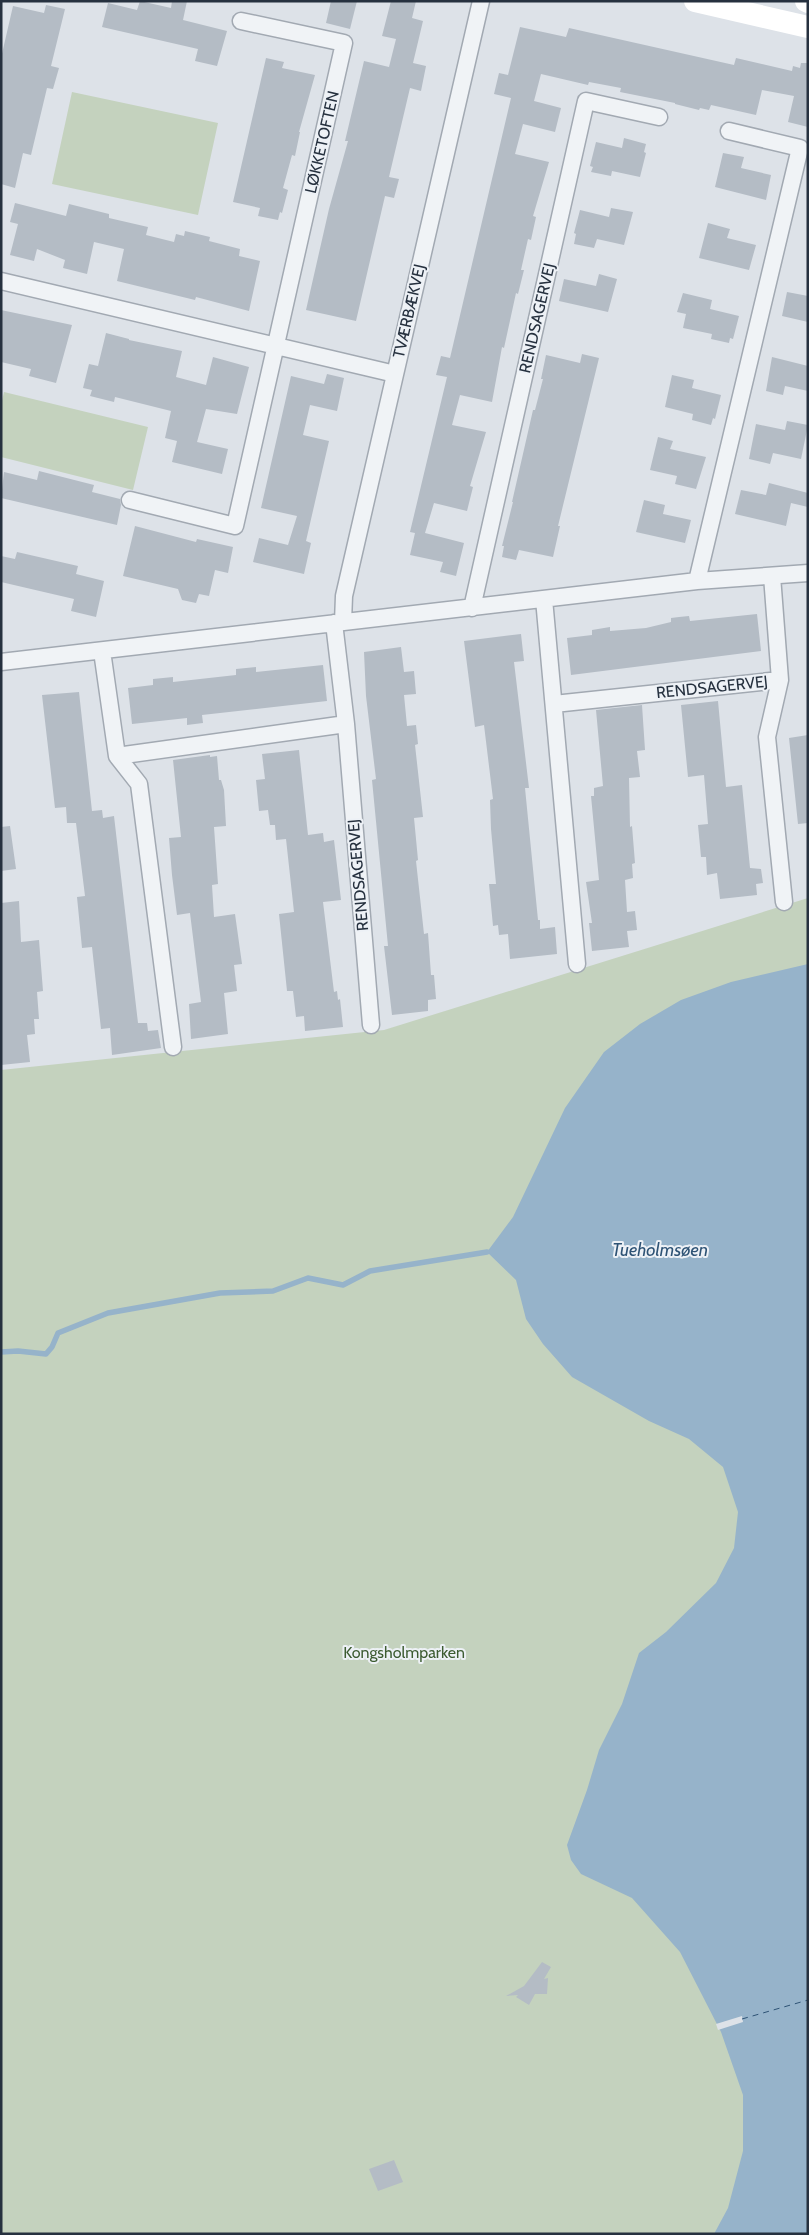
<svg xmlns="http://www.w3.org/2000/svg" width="809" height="2235" font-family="Cabin,sans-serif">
<rect width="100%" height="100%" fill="#dde2e8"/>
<path fill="#c4d2be" d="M72,92L218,123L198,215L52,184Z
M4,392L148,427L133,490L1,457V405Z
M808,898V2234H1V1070L384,1030Z"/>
<path fill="#96b3ca" d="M808,964V2234H714L728,2208L743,2151V2095L721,2032L680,1952L632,1898L581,1874L571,1860L567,1845L587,1790L599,1750L622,1704L639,1653L666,1632L716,1583L734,1548L738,1512L723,1467L689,1439L649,1421L572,1377L543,1344L526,1319L516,1280L487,1252L513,1217L565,1108L604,1052L640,1024L681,1000L731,982Z"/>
<path fill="#dde2e8" d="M742,2016L743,2022L718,2030L716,2024Z"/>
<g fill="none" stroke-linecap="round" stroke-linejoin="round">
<path stroke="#96b3ca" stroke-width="5.5" d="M1,1352L18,1351L46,1354L52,1347L58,1333L108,1313L220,1293L273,1291L308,1278L343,1285L370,1271L487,1252"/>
<path stroke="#2e5375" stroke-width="1" stroke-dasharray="6 5" stroke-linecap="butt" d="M742,2019L808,2000"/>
</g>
<path fill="#b4bcc5" d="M140,1L171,8L172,1H187L183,20L227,31L217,66L195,61L198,49L102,27L108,3L137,10Z
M331,1H357L350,29L326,23Z
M391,1H416L412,18L423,21L413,63L426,66L421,91L410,88L389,177L399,179L394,198L385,196L356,321L306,310L329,209L348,141H345L364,61L389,67L396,39L382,36Z
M46,5L65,9L51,66L59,68L53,89L47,88L31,155L23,153L15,188L1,184V58L13,6L44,13Z
M520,27L566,37L569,28L734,65L736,58L792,71L793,66L800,68L801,63H808V127L788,122L794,96L762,90L756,115L711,105L709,110L700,108L699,110L675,104V103L620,92L621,88L589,82L588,85L541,74L534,101L561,108L555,132L523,124L515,154L549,162L533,216L536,217L531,240L528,239L521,270H524L518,294L516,293L504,348L502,347L492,402L460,395L452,425L486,432L470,486L473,487L467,511L434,503L425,533L464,543L456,576L440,572L443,562L410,555L415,533L410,532L447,377L436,375L441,356L450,358L511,98L494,94L499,73L508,75Z
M266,58L284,62L282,68L315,75L299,132H300L295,156L292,155L283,188L288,190L282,213L280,212L278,220L258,216L260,208L233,202Z
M624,138L646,144L644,152L646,153L640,177L612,171L611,176L591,172L593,167L590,166L596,142L622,148Z
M723,153L744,157L741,168L771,175L766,200L715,187Z
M15,203L66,216L69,204L109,214V218L148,227L146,235L174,242L176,234L184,236L185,231L210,237L209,241L240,249L239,256L260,261L249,311L196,297L195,300L117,281L124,249L94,242L87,274L63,268L65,260L37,249L34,261L10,255L18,224L10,222Z
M611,208L633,212L624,245L597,239L594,248L574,244L576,234L574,233L580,210L609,217Z
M708,223L730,229L727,238L756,245L749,270L699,258Z
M599,274L617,279L608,312L559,301L564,279L596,286Z
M787,292L808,296V322L782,316Z
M683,293L712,300L710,309L739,316L733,339L730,338L729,343L711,339L712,334L683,328L686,314L677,312Z
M1,310L72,325L56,383L29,376L31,369L1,362Z
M106,333L129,339V340L182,351L176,377L206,385L213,357L249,367L237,414L206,409L197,442L228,449L222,474L172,462L177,441L165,438L171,411L115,397L114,402L90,396L92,390L83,388L89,364L98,366Z
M582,354L599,358L558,526H560L553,557L519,550L516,560L502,557L504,546H502L513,502H512L533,410H535L543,379H541L546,355L580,363Z
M772,357L808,366V391L785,386L783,395L766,391Z
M327,374L344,378L337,411L310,405L303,435L329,441L306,541L311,543L304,574L253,562L259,538L288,545L297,516L261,508L291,376L324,384Z
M672,375L694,380L692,388L721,395L715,419L713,418L711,425L692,420L693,414L665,407Z
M787,421L808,425L801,459L773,453L770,464L749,459L756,424L785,430Z
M658,437L673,441L670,449L706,457L696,489L675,484L677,476L650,470Z
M39,471L94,485L92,492L120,499L121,505L117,525L1,498L4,472L37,480Z
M769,483L808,493V507L791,503L786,526L735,514L741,490L766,495Z
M644,500L665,505L663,514L691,520L685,543L636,532Z
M135,526L196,542L197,539L233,547L228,573L215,570L209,596L199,594L196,603L182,600L178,589L123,576Z
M17,552L78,566L76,574L104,581L96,617L71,611L74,599L1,582V556L15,559Z
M757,614L761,651L571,675L567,638L592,635V630L610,627V631L646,628L671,622V618L679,617L689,616L690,621Z
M521,634L524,661L514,662L529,788H525L538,920H540V929L555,927L557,954L510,959L508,934L499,935L498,925L493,926L489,884H496L491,829L490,800L493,799L484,725L475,727L464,641Z
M401,647L404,672L414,671L416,694L404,695L407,726L416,725L418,744L415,745L423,817L414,818L418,860L416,861L424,934L428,933L431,975H434L436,999L428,1000V1011L392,1015L384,946H388L372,780L376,779L366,696L364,652Z
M323,665L327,701L202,715L203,723L187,725V718L132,724L128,688L153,685V679L173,677V682L236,675V669L256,667V672Z
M79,692L92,811L102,810L103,818L114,816L138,1023H147L148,1031L158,1030L161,1048L112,1055L110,1028L101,1029L92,947L82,948L77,897L85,896L76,823H67L66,807L55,808L42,695Z
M718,701L726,787L742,785L750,868L761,869L763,883L756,884L757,895L720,899L717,873L707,875L706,857H701L698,825L708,824L704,775L688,777L681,705Z
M642,705L645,750L637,751L640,777L629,778L630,827L632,826L635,863L632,864L633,878L625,880L627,912L635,911L637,930L627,931L629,947L592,951L589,923H592L586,882L599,880L591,796H594V788L603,786L596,710Z
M808,735V823L798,824L789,738Z
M299,750L308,835L323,833L324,842L334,840L341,900L323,902L334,992L337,991L338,1000L340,999L343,1027L305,1031L304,1016L296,1017L293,991H287L279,914L294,912L286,839L276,840L275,825H270L268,810L259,811L256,780L265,779L262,754Z
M210,755V757L217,756L219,780H221L224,790L226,826L214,827L218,884L212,885L214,917L235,914L242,964L234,965L237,991L224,993L228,1034L191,1039L189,1004L201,1002L190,913L177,915L172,875L169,838L181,837L173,760Z
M10,826L16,869L1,871V827Z
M19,901L21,942L39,940L43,991L37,992L39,1019H34L35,1034L27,1035L30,1062L1,1065V903Z
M542,1962L551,1967L544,1979L548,1978L547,1994H535L529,2005L516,1997L518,1995L506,1996L524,1986Z
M394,2160L403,2182L378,2191L369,2169Z"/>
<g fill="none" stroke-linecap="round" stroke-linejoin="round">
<defs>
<path id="street" d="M1,281L395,374
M130,500L235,526L344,43L241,21
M772,576L780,680L767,737L784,902
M697,581L800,148L729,131
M544,599L577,964
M472,608L586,101L659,117
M343,622L344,596L481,1
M334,623L346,724L371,1025
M102,651L117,756L139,784L173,1047
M1,662L697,581L808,573
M554,704L780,680
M117,756L346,724"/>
</defs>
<use href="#street" stroke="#a2a9b2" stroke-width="19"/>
<use href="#street" stroke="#f0f3f6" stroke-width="16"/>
<path stroke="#fff" stroke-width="22" d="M695,1L808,27
M806,1L808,2"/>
</g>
<g text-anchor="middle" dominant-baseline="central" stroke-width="4" stroke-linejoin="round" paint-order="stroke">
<g font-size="16" fill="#26313f" stroke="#edf1f6">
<text transform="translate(322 142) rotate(-77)">LØKKETOFTEN</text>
<text transform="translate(409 311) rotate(-77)">TVÆRBÆKVEJ</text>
<text transform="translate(537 318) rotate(-77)">RENDSAGERVEJ</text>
<text transform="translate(712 687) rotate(-6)">RENDSAGERVEJ</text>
<text transform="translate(358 875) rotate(-95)">RENDSAGERVEJ</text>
</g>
<g font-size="16" fill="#3d5c32" stroke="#edf1f6">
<text x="404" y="1652">Kongsholmparken</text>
</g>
<g font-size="18" font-style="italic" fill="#2e5375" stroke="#edf1f6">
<text x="660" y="1250">Tueholmsøen</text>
</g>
</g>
<rect width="809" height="2235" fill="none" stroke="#26313f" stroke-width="5"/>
</svg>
